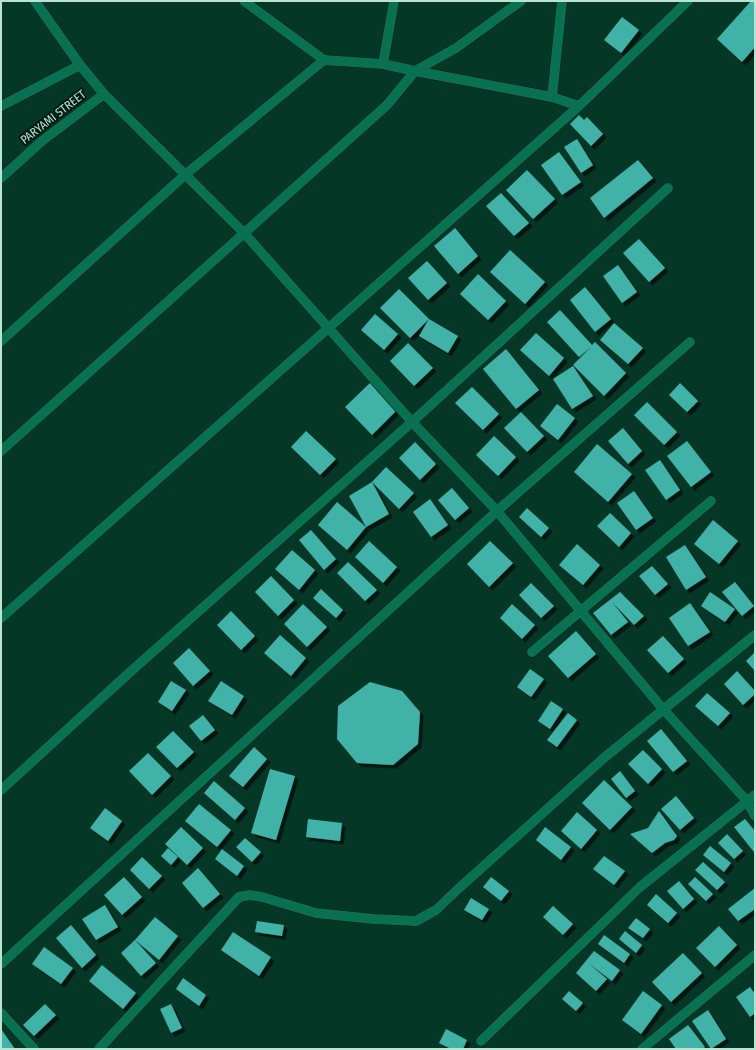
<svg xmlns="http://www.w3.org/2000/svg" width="756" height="1050" font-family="'Fira Sans Condensed',sans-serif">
<defs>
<filter id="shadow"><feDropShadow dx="3.5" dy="3.5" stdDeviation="0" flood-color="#0009"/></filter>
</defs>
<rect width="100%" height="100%" fill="#053727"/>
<path fill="#40b2a7" filter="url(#shadow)" d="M751,1H755V47L742,62L717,39Z
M622,17L639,30L621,53L604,40Z
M579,115L584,120L587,117L603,134L591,146L570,124Z
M577,139L593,165L581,173L564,147Z
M559,152L581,182L562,195L541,165Z
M638,160L653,178L604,218L590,198Z
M527,170L555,199L533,219L506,190Z
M501,193L529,223L514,236L486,206Z
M455,228L478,256L458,274L434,246Z
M639,239L665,268L649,282L623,253Z
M510,250L545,282L525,304L490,272Z
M427,261L447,283L428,300L408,278Z
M618,265L637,292L622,303L603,276Z
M478,274L506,301L488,320L460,294Z
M585,287L611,319L595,332L570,300Z
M399,289L429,319L410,338L380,308Z
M560,310L592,345L595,342L626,373L604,396L573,365L591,347L579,357L547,322Z
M375,314L398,334L384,350L361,330Z
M429,319L458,336L448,353L419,336Z
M614,323L643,348L628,364L600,340Z
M536,333L564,358L549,376L520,350Z
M408,343L433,368L414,386L390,361Z
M506,349L539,390L516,409L483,369Z
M573,366L593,396L572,409L553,379Z
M371,382L397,410L372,435L345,407Z
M680,383L698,401L687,412L669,395Z
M472,387L499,414L483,430L455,403Z
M647,402L677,432L664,445L634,415Z
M557,404L575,418L558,440L540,426Z
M521,412L544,436L527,452L504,428Z
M623,428L642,451L628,464L608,441Z
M306,431L336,459L320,475L291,447Z
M494,436L516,457L498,476L476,455Z
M687,441L711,472L691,487L667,456Z
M415,442L436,464L420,480L399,458Z
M597,444L632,474L608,502L574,472Z
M660,460L680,490L666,500L645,470Z
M386,467L414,493L399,509L372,482Z
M372,482L389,514L366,527L349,496Z
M452,488L469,508L455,520L438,500Z
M634,491L653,518L636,530L617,503Z
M430,499L448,525L431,537L413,512Z
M337,502L366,527L347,550L318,525Z
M527,508L549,528L541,537L519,517Z
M610,513L631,533L619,547L597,526Z
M713,520L738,541L719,564L694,544Z
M311,530L336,559L324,570L299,540Z
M369,541L397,567L383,583L355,557Z
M490,541L513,563L489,587L467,564Z
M577,544L600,565L583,585L559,565Z
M685,545L706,577L686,590L666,557Z
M292,550L315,570L299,590L275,569Z
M348,562L377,590L365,601L337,573Z
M652,566L668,584L655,595L639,576Z
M271,576L294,600L278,616L255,592Z
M735,582L754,606L742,616L722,592Z
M531,583L554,606L541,618L519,595Z
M321,589L343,610L336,618L313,598Z
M620,592L644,616L634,625L612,602L628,622L611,635L593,613Z
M710,592L735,609L725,622L701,606Z
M690,603L710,632L688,646L669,618Z
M303,604L327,627L307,647L284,624Z
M512,604L535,625L522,639L500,618Z
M231,611L255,636L241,650L217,625Z
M576,631L596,654L568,678L548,656Z
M280,635L306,658L291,676L264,653Z
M663,636L684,659L668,673L647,650Z
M189,648L210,671L193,686L173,663Z
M755,652V671L746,661Z
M530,669L544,679L531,697L517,687Z
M737,671L755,691V694L743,705L724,684Z
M171,681L186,690L172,711L158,702Z
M221,681L244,696L232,715L208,701Z
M370,682L402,691L420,712L418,744L393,765L357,763L337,739L338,706Z
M707,693L730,713L718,726L695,706Z
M551,701L563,709L550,729L538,721Z
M568,713L577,720L557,747L547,740Z
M203,715L215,730L201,741L189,726Z
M661,729L687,761L673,772L647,741Z
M173,731L194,752L177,768L156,747Z
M254,747L267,759L243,787L229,776Z
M643,750L662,769L648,784L628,764Z
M148,753L171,776L152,795L129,771Z
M270,769L295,776L276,840L251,833Z
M620,771L635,791L626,798L611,779Z
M604,780L632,807L610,830L582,803Z
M214,781L245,808L235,820L204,793Z
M676,796L694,818L680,830L661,809Z
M199,804L231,830L217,847L185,821Z
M105,808L122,821L108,841L90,828Z
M659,811L677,836L674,840L665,843L652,853L630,834L648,828Z
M577,812L597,830L581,849L561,831Z
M308,819L342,823L340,841L306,837Z
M745,819L755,831L754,852L734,827Z
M181,827L203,848L187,865L165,844Z
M545,827L571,847L561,860L536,840Z
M727,834L743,851L734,859L718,843Z
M245,838L261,852L252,862L236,847Z
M710,846L731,863L724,872L703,855Z
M168,848L178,857L171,865L161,856Z
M222,849L244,866L237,876L215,859Z
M604,856L625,871L614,885L593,869Z
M142,857L162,876L149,889L130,870Z
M703,862L725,882L717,890L695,870Z
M198,868L220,894L203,908L182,883Z
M124,877L142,897L122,915L104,895Z
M491,877L509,891L501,901L483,887Z
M695,877L713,894L706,901L688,884Z
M679,881L694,899L683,909L667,891Z
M755,888V909L738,921L728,909Z
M656,894L677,913L668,923L647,905Z
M471,898L489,909L482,920L464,910Z
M105,905L118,927L96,940L82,919Z
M553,906L573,924L563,935L543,917Z
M155,917L178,936L159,960L135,940Z
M636,918L650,929L643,938L628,928Z
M257,921L284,925L282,936L255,932Z
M71,925L96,955L82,968L56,938Z
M719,926L737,945L715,967L696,948Z
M625,931L642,945L636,953L619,939Z
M233,932L271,957L259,976L221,950Z
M604,935L630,954L624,963L598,944Z
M135,940L156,963L141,976L121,953Z
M44,947L73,968L61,984L32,964Z
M594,951L620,970L612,981L588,963L607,979L596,991L576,973Z
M683,953L702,973L671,1002L652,982Z
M102,965L136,993L123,1009L89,981Z
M183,978L206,995L199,1006L176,989Z
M750,987L755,994V1013L750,1017L736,997Z
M569,991L583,1003L576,1011L562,999Z
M643,991L662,1005L641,1034L622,1020Z
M45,1004L56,1015L34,1036L23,1025Z
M171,1004L182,1028L171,1033L160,1009Z
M708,1010L726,1039L711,1049L692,1021Z
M688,1025L705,1047L702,1049H676L669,1039Z
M1,1029L15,1049H1Z
M446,1029L467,1040L463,1049H451L439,1043Z"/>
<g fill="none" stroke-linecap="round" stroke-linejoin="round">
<defs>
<path id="minor" d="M35,1L80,65L104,94L244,233L412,422L497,511L663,709L747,801L755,816
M244,1L324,60
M383,64L394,1
M552,97L562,1
M1,106L80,65
M1,178L42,141L104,94
M1,451L387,105L415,71L552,97L579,106
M1,618L579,106L688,1
M532,652L711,501
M1,790L129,673L412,422L668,188
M1,964L497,511L690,342
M1,1013L34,1049
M481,1041L640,887L755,795
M99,1049L239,897L250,895L262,897L316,913L373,919L416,921L436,910L457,890L605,757L755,635
M642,1049L755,955"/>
<path id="tertiary" d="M1,341L186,174L324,60L383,64L415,71L456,48L521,1"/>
</defs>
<use href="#minor" stroke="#011c12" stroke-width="11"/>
<use href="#tertiary" stroke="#011c12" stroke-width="11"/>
<use href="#minor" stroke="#0a7052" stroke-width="10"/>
<use href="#tertiary" stroke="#0a7052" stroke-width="10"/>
</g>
<g text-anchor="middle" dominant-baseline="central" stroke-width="4" stroke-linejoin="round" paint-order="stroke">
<g font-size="12" fill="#bbe3d1" stroke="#011c12">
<text transform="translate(53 117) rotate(-38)">PARYAMI STREET</text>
</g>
</g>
<rect width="756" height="1050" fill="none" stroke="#bbe3d1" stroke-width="4"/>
</svg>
